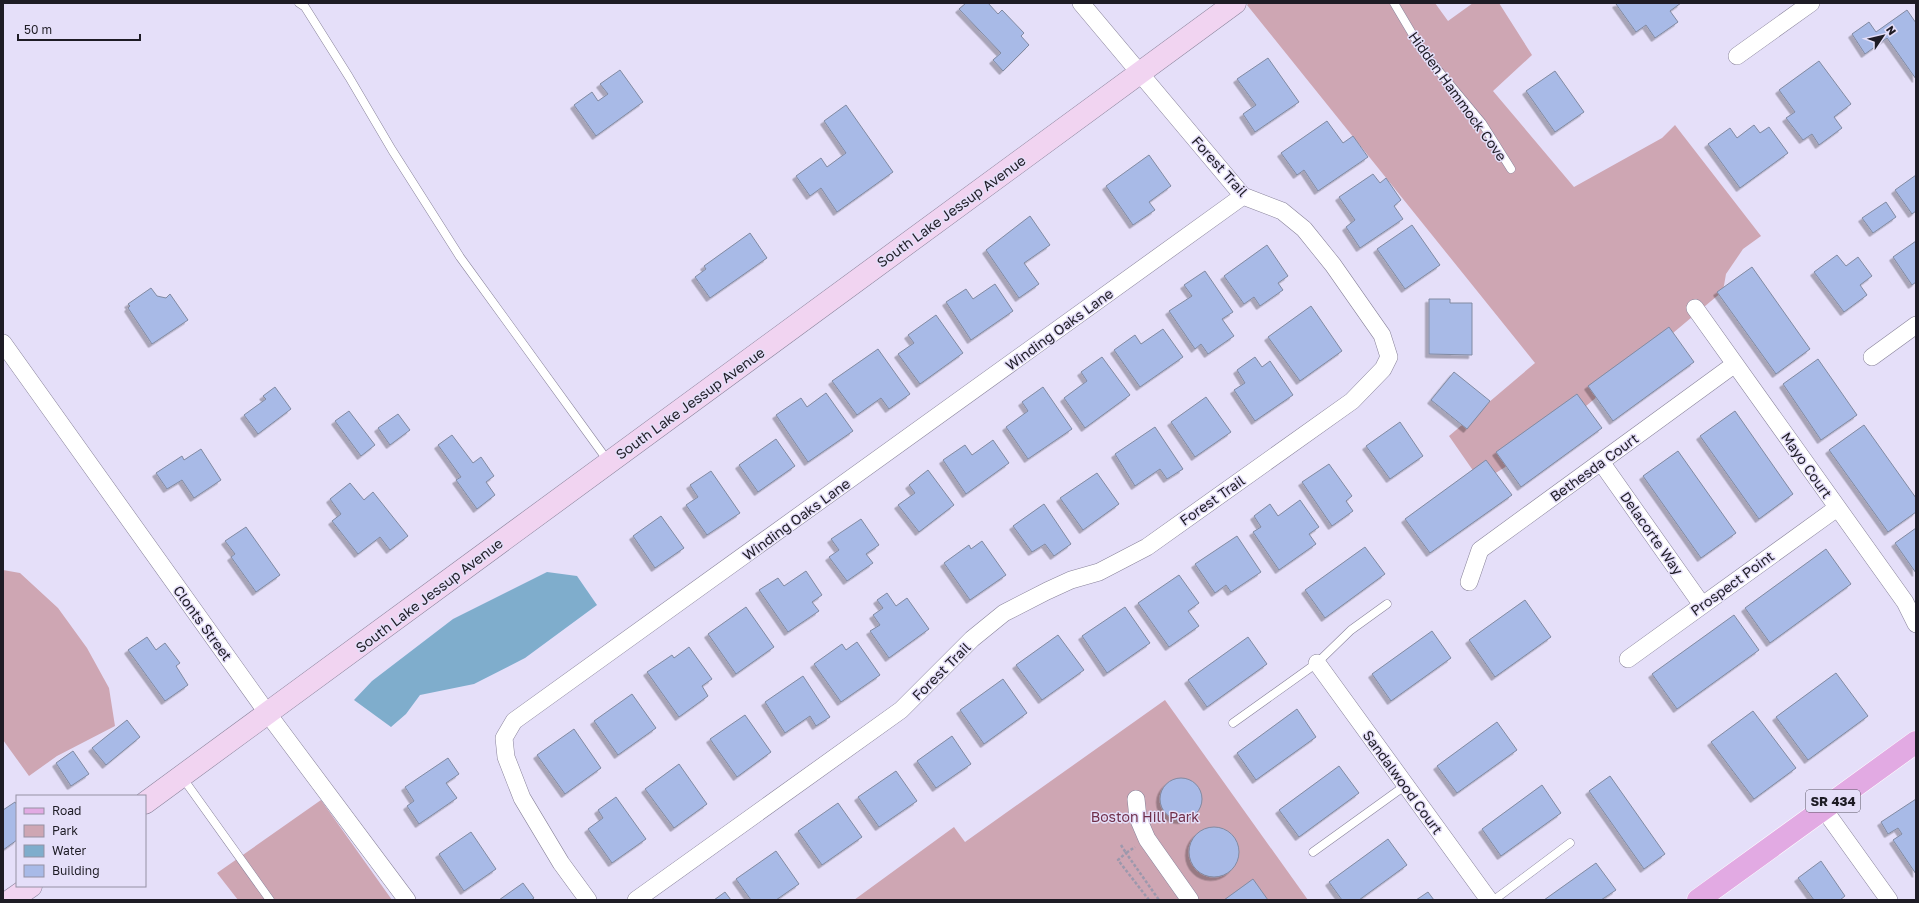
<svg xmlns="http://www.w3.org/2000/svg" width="1919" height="903" font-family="'Golos Text',sans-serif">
<defs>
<filter id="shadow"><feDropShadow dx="-3.5" dy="3.5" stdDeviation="0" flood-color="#0004"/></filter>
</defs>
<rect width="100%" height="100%" fill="#e5dff9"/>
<path fill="#cea6b3" d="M1249,3H1435L1448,21L1473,3H1499L1532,55L1493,91L1574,187L1662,138L1675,125L1761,236L1743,249L1726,274L1723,291L1536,448L1481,482L1449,436L1535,363L1247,5Z
M3,570L20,573L58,608L87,648L109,688L115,726L57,756L29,776L3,740Z
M1165,700L1308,900H854L954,827L965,842Z
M321,800L392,900H238L217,873Z"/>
<path fill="#7fadcc" d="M547,572L577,576L597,605L525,658L474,684L420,695L406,714L391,727L354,700L372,681L453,619Z"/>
<path fill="#a8bae7" stroke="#818aa2" filter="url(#shadow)" d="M966,3H988L998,14L1002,10L1024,33L1021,36L1029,45L1003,71L993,60L1001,53L959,9Z
M1618,3H1681L1670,11L1678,22L1655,38L1646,25L1636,32L1616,4Z
M1907,10L1916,23V79L1887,38L1865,54L1852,34L1869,22L1876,32Z
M1268,58L1299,102L1255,132L1243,114L1256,105L1237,79Z
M1819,61L1851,104L1834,117L1842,128L1819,145L1812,134L1803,140L1786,118L1795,112L1779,90Z
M620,70L643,102L596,136L574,105L592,92L598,101L608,94L600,84Z
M1555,71L1584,112L1555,132L1526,91Z
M846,105L893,172L837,212L821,188L810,196L796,176L821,158L827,167L846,153L824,121Z
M1327,121L1343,143L1353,136L1368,157L1318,191L1304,170L1297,175L1281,153Z
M1754,125L1760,133L1769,127L1788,153L1740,188L1708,144L1730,128L1737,138Z
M1149,155L1171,186L1149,202L1155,210L1133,225L1106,186Z
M1373,174L1380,183L1386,178L1401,200L1394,206L1403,219L1360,248L1346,227L1355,220L1339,197Z
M1916,175V211L1912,214L1895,190Z
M1886,202L1896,217L1873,233L1862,218Z
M1030,216L1050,245L1024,263L1039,284L1019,298L986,250Z
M1412,225L1440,265L1405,289L1377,249Z
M750,233L767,258L710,298L695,277L706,269L704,266Z
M1916,241V282L1912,285L1893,257Z
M1267,245L1288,276L1278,283L1283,290L1260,306L1254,297L1244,304L1224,276Z
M1837,255L1846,266L1858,257L1872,276L1860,285L1867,295L1844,312L1814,272Z
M1752,267L1810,349L1776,374L1717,292Z
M1205,271L1233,312L1222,319L1234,336L1208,354L1201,344L1195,349L1169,311L1192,296L1184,285Z
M995,284L1013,311L971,340L946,302L966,289L973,299Z
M151,288L157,296L166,298L170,294L188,320L152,344L128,308L130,306L128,304Z
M1429,299H1450V303H1472V355L1429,354Z
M1311,306L1342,351L1300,381L1268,337Z
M936,315L963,353L920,384L898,354L914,343L908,335Z
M1669,327L1694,362L1613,421L1588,386Z
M1163,329L1183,357L1140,387L1114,350L1135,335L1141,344Z
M878,349L910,394L889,409L881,398L857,415L832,381Z
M1102,357L1130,395L1085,428L1064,398L1087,381L1081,372Z
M1255,357L1262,367L1270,361L1293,395L1255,421L1234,390L1245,383L1237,370Z
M1818,359L1857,415L1821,440L1783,384Z
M1454,372L1490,401L1467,429L1431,400Z
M275,387L291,409L258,434L244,415L266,399L263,396Z
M1043,387L1072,429L1028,459L1006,427L1028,411L1022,402Z
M826,393L853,431L808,462L776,415L801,398L807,407Z
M1577,394L1602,428L1521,487L1496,452Z
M1206,397L1231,432L1195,457L1171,422Z
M349,411L375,445L361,456L335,421Z
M1735,411L1793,494L1759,519L1700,436Z
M398,414L410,430L390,445L378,428Z
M1400,422L1423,456L1390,479L1366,446Z
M1864,425L1916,498V512L1888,532L1829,450Z
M1155,427L1183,469L1167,479L1160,469L1135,486L1115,454Z
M452,435L473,463L481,457L494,476L486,482L495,495L477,509L456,480L461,477L438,445Z
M776,439L795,466L758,492L739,465Z
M993,440L1009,463L966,494L943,460L965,445L972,455Z
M201,449L221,480L194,498L182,480L167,489L156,473L182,456L184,460Z
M1678,451L1736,533L1701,558L1643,476Z
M1486,460L1512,495L1430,553L1405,519Z
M1329,464L1352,496L1346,501L1353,511L1332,526L1302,482Z
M928,470L954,505L919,532L898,505L915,493L909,485Z
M711,471L740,513L707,535L686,505L698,497L690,485Z
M1097,473L1119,504L1083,530L1060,498Z
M350,483L364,500L373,492L408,536L390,550L380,537L358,554L332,521L341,514L330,499Z
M1300,500L1319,527L1309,534L1316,544L1279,570L1253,532L1261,527L1254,516L1270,504L1278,516Z
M1044,504L1071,544L1054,556L1045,544L1032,552L1013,526Z
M661,516L684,548L655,568L633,536Z
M861,519L879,545L866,554L873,563L847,581L829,557L839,550L831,539Z
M246,527L280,575L256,592L231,557L235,554L225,541Z
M1916,528V573L1895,543Z
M1237,536L1261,572L1231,592L1226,585L1215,593L1195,564Z
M982,541L1006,575L970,600L944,563L969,545L971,549Z
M1365,547L1385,574L1325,618L1305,590Z
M1826,549L1851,584L1770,643L1745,608Z
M806,571L822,595L812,602L819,611L788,632L759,590L778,578L784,586Z
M1179,575L1199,603L1188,611L1199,626L1169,647L1138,603Z
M887,593L896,606L907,598L929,629L889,658L870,631L880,625L873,615L883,608L877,600Z
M1525,600L1551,637L1495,677L1469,640Z
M746,607L774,647L736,674L708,634Z
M1125,607L1150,643L1107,673L1082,636Z
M1734,615L1759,650L1677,709L1652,674Z
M1432,631L1451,658L1391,701L1372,674Z
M1058,635L1084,670L1042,700L1016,665Z
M147,637L156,650L165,643L180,663L176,666L188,685L165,701L128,650Z
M1248,637L1267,664L1207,707L1188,680Z
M857,642L880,675L841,702L814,664L842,644L846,650Z
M689,647L712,679L702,686L708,696L679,717L647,672L672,655L674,658Z
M1836,673L1868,716L1808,760L1776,717Z
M803,676L830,717L816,726L810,716L785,733L765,702Z
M1003,679L1027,713L984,744L960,710Z
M632,694L656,728L618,755L594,721Z
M1297,709L1316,737L1256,780L1237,753Z
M1753,711L1796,768L1754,799L1711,742Z
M745,715L771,752L737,777L710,739Z
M127,720L140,737L106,765L92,748Z
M1497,722L1517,750L1457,793L1437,766Z
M574,729L601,768L565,794L537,755Z
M952,736L971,764L936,788L917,761Z
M73,751L89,774L71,786L56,763Z
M448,758L459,774L446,783L457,798L419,824L407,806L414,801L405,787Z
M679,764L707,804L674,828L645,789Z
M1339,766L1359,793L1299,837L1279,810Z
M896,771L917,801L879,827L858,797Z
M1610,776L1665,854L1644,869L1589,791Z
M1160 799a21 21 0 1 1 42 0a21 21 0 1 1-42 0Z
M1542,785L1561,813L1501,856L1482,829Z
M616,797L646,839L612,863L588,829L603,818L598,810Z
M1916,799V874L1893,840L1902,834L1898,828L1888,834L1881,822Z
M15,802L17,805V840L3,850V810Z
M838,803L862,837L822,865L798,831Z
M1189 852a25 25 0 1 1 50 0a25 25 0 1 1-50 0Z
M471,832L496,869L464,891L439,854Z
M1388,839L1407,865L1359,900H1342L1329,882Z
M776,851L799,884L776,900H751L736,879Z
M1821,861L1845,896L1840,900H1814L1798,878Z
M1596,863L1616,890L1601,900H1544Z
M1253,879L1268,900H1224Z
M523,883L534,898L531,900H499Z
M725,892L731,900H714Z
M1428,892L1434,900H1416Z"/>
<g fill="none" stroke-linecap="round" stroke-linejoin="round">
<defs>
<path id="lane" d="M299,3L305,7L349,77L392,150L460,257L608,461
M1394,3L1423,52L1482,123L1511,169
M1233,723L1317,663L1351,630L1387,604
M182,777L270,900
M1313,852L1406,785
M1494,900L1570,843"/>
<path id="street" d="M1737,56L1811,3
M1695,308L1905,602L1916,624
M3,343L268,714L407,900
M1872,357L1916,325
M1601,462L1702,605
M1469,582L1480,550L1735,364
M1628,659L1837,508
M1317,663L1489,900
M1136,799L1138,818L1147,839L1190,900
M1823,808L1889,900
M588,900L561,863L522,798L506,757L504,738L514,721L1243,196
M636,900L901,710L972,639L1004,613L1047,591L1071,580L1099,572L1147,547L1352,401L1383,369L1389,357L1382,335L1333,265L1304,229L1282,211L1243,196L1081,3"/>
<path id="secondary" d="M145,803L1235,3
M11,900L31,886"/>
<path id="primary" d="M1698,900L1916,742"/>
</defs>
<use href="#lane" stroke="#88829a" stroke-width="9"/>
<use href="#street" stroke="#88829a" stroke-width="18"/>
<use href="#secondary" stroke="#88829a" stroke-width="23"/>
<use href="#primary" stroke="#fff" stroke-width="23"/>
<path stroke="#9c98ac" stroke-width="2.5" stroke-dasharray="3 2" stroke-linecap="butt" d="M1121,845L1126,853L1135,847
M1149,900L1118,860L1126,853L1159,900"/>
<use href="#lane" stroke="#fff" stroke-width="8"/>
<use href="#street" stroke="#fff" stroke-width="17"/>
<use href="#secondary" stroke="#f1d4f1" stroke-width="22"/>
<use href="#primary" stroke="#e2aae3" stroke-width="22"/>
</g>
<g text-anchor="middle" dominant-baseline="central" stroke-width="3" stroke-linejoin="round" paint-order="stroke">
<rect fill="#e5dff9" stroke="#5a5665" stroke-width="1" x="1806" y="790" width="54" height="22" rx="3"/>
<g font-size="13" font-weight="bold" fill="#1e1c25">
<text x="1833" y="801">SR 434</text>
</g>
<g font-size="14" fill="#1e1c25" stroke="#e5dff9">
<text transform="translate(1458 96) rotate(54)">Hidden Hammock Cove</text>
<text transform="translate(1220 166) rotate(48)">Forest Trail</text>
<text transform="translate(951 211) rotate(-36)">South Lake Jessup Avenue</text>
<text transform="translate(1059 329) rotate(-36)">Winding Oaks Lane</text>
<text transform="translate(690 403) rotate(-36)">South Lake Jessup Avenue</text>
<text transform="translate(1807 465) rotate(55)">Mayo Court</text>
<text transform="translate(1594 467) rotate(-36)">Bethesda Court</text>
<text transform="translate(1212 500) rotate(-35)">Forest Trail</text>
<text transform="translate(796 519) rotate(-36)">Winding Oaks Lane</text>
<text transform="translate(1652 533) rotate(55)">Delacorte Way</text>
<text transform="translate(1732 583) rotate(-36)">Prospect Point</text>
<text transform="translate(429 595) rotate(-37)">South Lake Jessup Avenue</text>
<text transform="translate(203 623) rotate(54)">Clonts Street</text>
<text transform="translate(941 671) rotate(-45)">Forest Trail</text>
<text transform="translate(1403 782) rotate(54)">Sandalwood Court</text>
</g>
<g font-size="14" fill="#70304b" stroke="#e5dff9">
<text x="1145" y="816">Boston Hill Park</text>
</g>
</g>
<rect width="1919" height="903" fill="none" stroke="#1e1c25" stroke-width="8"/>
<rect x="16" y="795" width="130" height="92" fill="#e5dff9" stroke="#9591a4"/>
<rect x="24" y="808" width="20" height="6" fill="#e2aae3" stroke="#9591a4"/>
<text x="52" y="815" font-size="12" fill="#1e1c25">Road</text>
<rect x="24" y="825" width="20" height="12" fill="#cea6b3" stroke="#9591a4"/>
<text x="52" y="835" font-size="12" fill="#1e1c25">Park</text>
<rect x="24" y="845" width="20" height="12" fill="#7fadcc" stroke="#9591a4"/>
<text x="52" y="855" font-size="12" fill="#1e1c25">Water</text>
<rect x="24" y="865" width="20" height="12" fill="#a8bae7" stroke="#9591a4"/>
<text x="52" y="875" font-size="12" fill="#1e1c25">Building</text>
<g transform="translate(1883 36) rotate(55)" stroke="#e5dff9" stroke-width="3" paint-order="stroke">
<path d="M0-3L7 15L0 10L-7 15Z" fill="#1e1c25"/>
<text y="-6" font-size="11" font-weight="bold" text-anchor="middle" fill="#1e1c25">N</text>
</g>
<path d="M18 34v6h122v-6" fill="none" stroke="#1e1c25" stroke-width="2"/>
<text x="24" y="34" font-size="12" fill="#1e1c25" stroke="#e5dff9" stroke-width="3" paint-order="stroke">50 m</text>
</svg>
